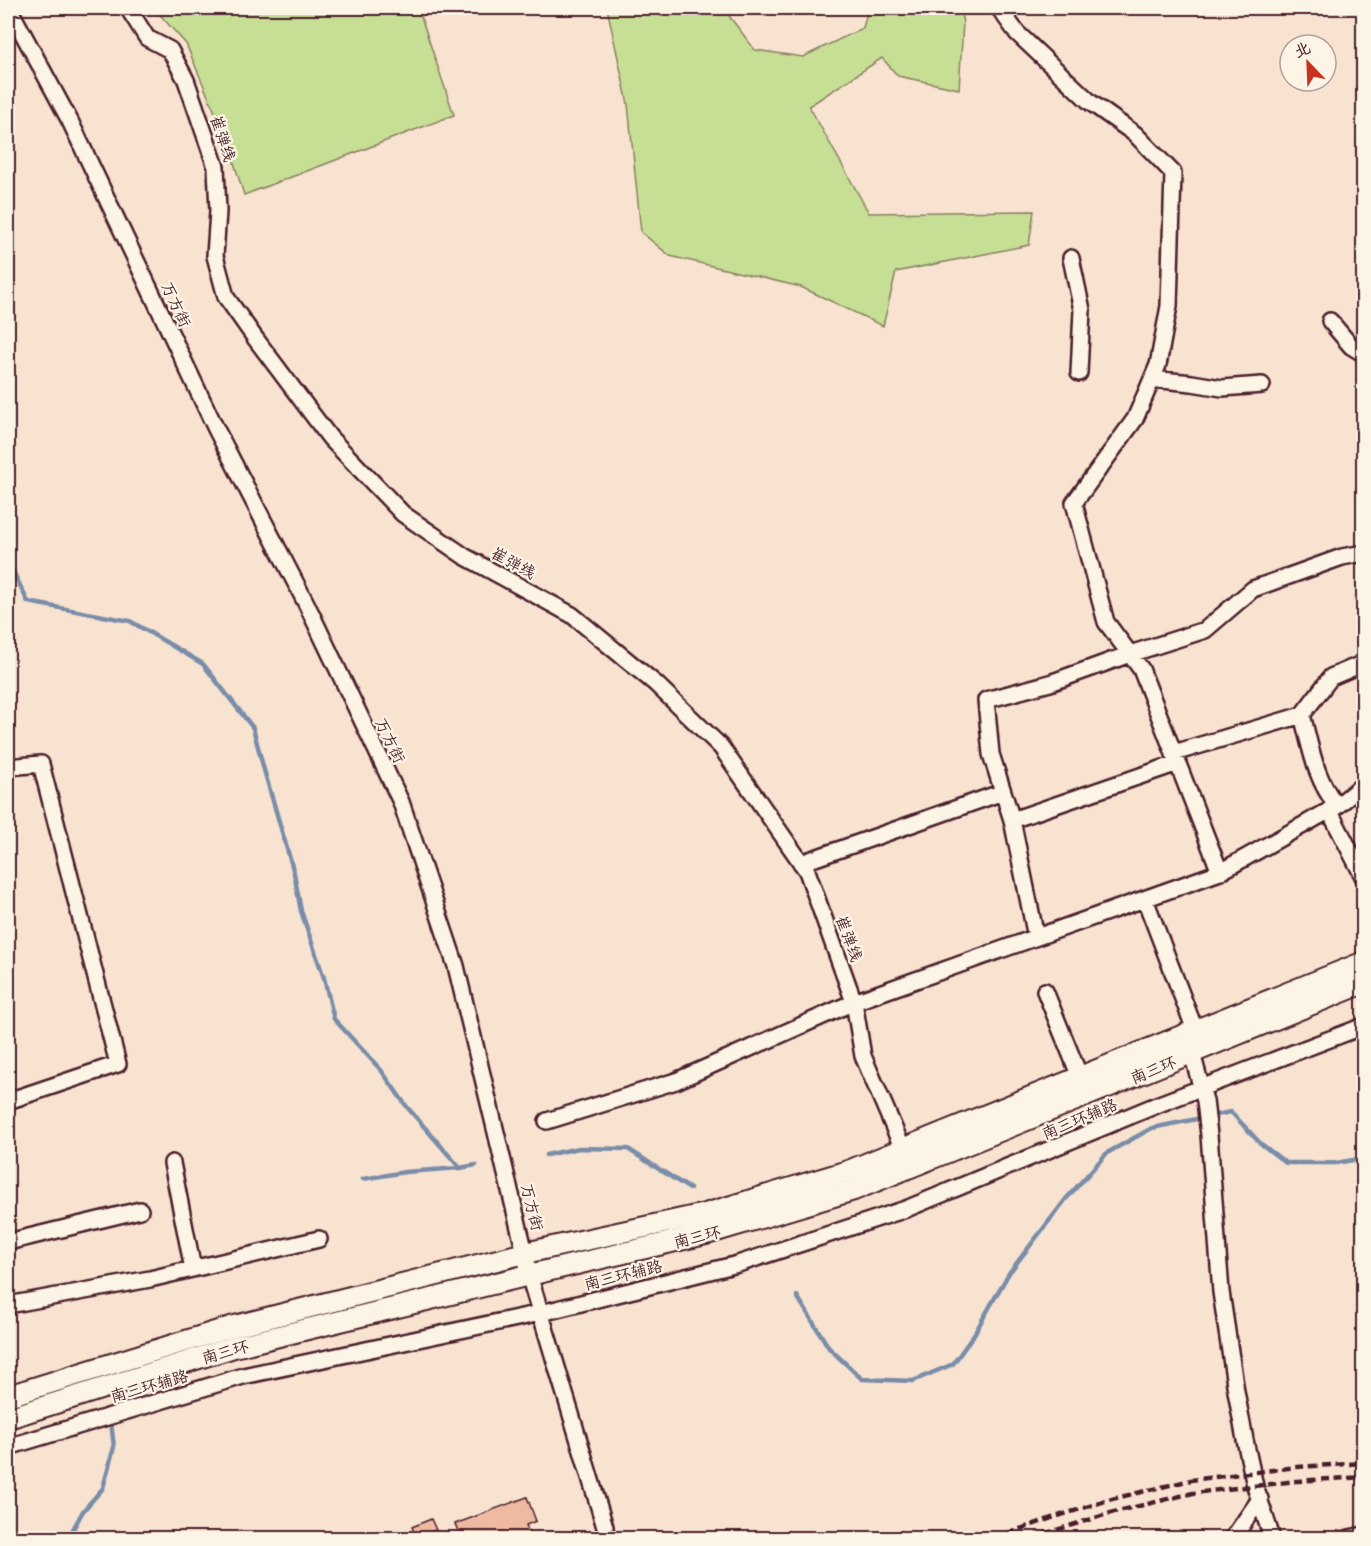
<svg xmlns="http://www.w3.org/2000/svg" width="1371" height="1546" font-family="Mali,'LXGW WenKai TC',sans-serif">
<rect width="100%" height="100%" fill="#f8e3d1"/>
<filter id="ink" filterUnits="userSpaceOnUse"><feTurbulence type="fractalNoise" baseFrequency=".0167" numOctaves="2"/><feDisplacementMap in="SourceGraphic" scale="12" xChannelSelector="R" yChannelSelector="G"/><feConvolveMatrix kernelMatrix="1 2 1 2 8 2 1 2 1" color-interpolation-filters="sRGB"/></filter>
<g filter="url(#ink)">
<path fill="#c7df95" stroke="#887f60" stroke-width="1.5" d="M154,8H418L454,115L244,195L228,143L186,44Z
M607,8H723L755,50L803,57L863,28L868,8H960L963,23L959,89L898,76L882,58L809,106L869,213L1034,211L1029,245L896,272L883,326L801,287L670,256L641,232L628,104Z"/>
<g fill="none" stroke-linecap="round" stroke-linejoin="round">
<path stroke="#7a8da8" stroke-width="4.5" d="M8,561L28,602L130,621L203,664L253,728L264,770L294,873L301,911L324,978L334,1019L381,1070L407,1107L460,1168
M546,1155L579,1148L628,1149L690,1189
M363,1179L405,1172L460,1168L476,1165
M797,1296L829,1348L862,1379L913,1381L953,1364L973,1336L1009,1273L1066,1199L1107,1153L1152,1128L1231,1112L1260,1143L1286,1163H1336L1364,1158
M68,1538L83,1511L103,1488L114,1447L111,1422"/>
</g>
<path fill="#eebaa1" stroke="#4a1f2b" stroke-width="1.5" d="M527,1497L536,1521L526,1525L531,1538H461L455,1524Z
M431,1519L436,1530L416,1537L412,1527Z"/>
<g fill="none" stroke-linecap="round" stroke-linejoin="round">
<defs>
<path id="minor" d="M9,8L70,121L216,429L306,603L401,802L456,966L525,1253L529,1275L605,1527L606,1538
M128,8L147,38L170,50L186,80L216,167L218,211L215,256L226,297L255,338L330,438L403,514L464,556L572,615L656,684L721,747L807,871L854,1002L863,1056L903,1149
M999,8L1017,33L1090,102L1135,134L1173,173L1169,306L1158,365L1135,419L1074,503L1106,622L1141,669L1220,872
M1071,258L1082,310L1079,373
M1330,321L1351,346L1364,354
M1152,379L1192,383L1222,388L1262,385
M1302,715C1311,748 1315,779 1337,806
M1174,753L1302,715L1331,677L1364,663
M8,767L41,764L118,1064L8,1101
M1329,810L1364,878
M1012,820L991,754L986,700L1050,683L1130,654L1205,630L1253,589L1342,557L1364,553
M801,863L1003,792
M1145,899L1195,1030
M1036,937L1012,820L1178,763
M1045,991L1080,1077
M1192,1053L1205,1101L1209,1135L1221,1292L1236,1391L1245,1440L1255,1486L1272,1538
M547,1121L676,1081L854,1002L1220,872L1337,806L1364,784
M172,1163L193,1269
M8,1242L140,1210
M8,1305L150,1279L319,1239
M8,1447L243,1376L541,1313L738,1264L906,1209L1159,1104L1364,1026
M1233,1538L1260,1499
M1349,1538L1364,1535"/>
<path id="major" d="M8,1396L231,1327L525,1253L705,1214L848,1171L1364,962
M8,1418L234,1347L529,1275L710,1233L854,1190L1364,983"/>
</defs>
<use href="#minor" stroke="#4a1f2b" stroke-width="20"/>
<use href="#major" stroke="#4a1f2b" stroke-width="24"/>
<use href="#minor" stroke="#fcf5e5" stroke-width="15"/>
<use href="#major" stroke="#fcf5e5" stroke-width="20"/>
<path stroke="#4a1f2b" stroke-width="4.5" stroke-dasharray="9 4.5" stroke-linecap="butt" d="M994,1538L1055,1517L1112,1499L1191,1480L1297,1467L1364,1463
M1031,1538L1114,1512L1193,1493L1297,1481L1364,1477"/>
</g>
</g>
<g text-anchor="middle" dominant-baseline="central" stroke-width="4.5" stroke-linejoin="round" paint-order="stroke">
<g font-size="16" fill="#4a1f2b" stroke="#fcf5e5">
<text transform="translate(224 138) rotate(72)">崔弹线</text>
<text transform="translate(177 304) rotate(65)">万方街</text>
<text transform="translate(514 562) rotate(29)">崔弹线</text>
<text transform="translate(391 740) rotate(64)">万方街</text>
<text transform="translate(850 938) rotate(70)">崔弹线</text>
<text transform="translate(1153 1069) rotate(-22)">南三环</text>
<text transform="translate(1079 1118) rotate(-23)">南三环辅路</text>
<text transform="translate(533 1207) rotate(76)">万方街</text>
<text transform="translate(697 1236) rotate(-14)">南三环</text>
<text transform="translate(623 1274) rotate(-14)">南三环辅路</text>
<text transform="translate(225 1351) rotate(-16)">南三环</text>
<text transform="translate(149 1385) rotate(-16)">南三环辅路</text>
</g>
</g>
<rect width="1371" height="1546" fill="none" stroke="#fcf5e5" stroke-width="30"/>
<rect x="15" y="15" width="1341" height="1516" fill="none" stroke="#4a1f2b" stroke-width="2" filter="url(#ink)"/>
<g transform="translate(1308 63) rotate(337)"><circle r="28" fill="#fcf5e5" stroke="#b59f9b" stroke-width="1.5"/>
<path d="M0-4.5L10 22L0 15L-10 22Z" fill="#c8321e"/>
<text y="-9" font-size="16" font-weight="bold" text-anchor="middle" fill="#4a1f2b">北</text>
</g>
</svg>
